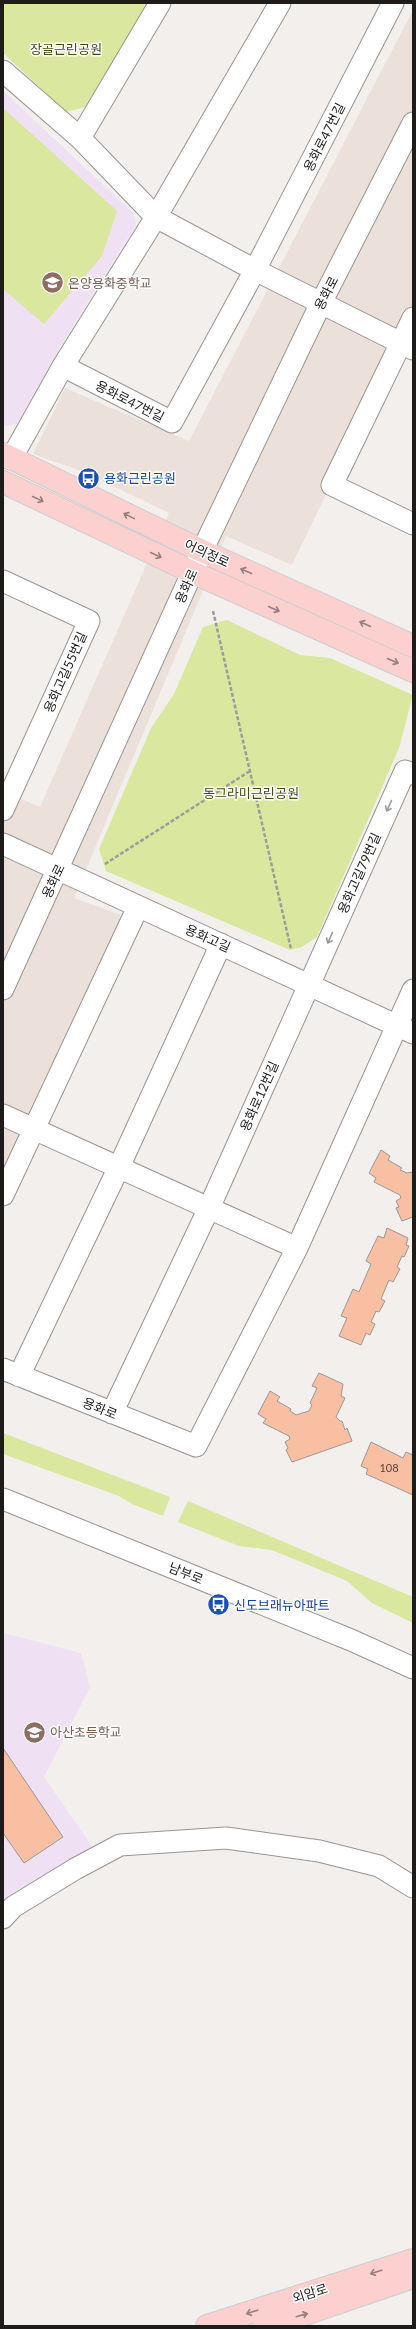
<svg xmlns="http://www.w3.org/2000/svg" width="416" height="2329" font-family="Lato,'Noto Sans KR',sans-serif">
<rect width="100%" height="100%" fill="#f3efed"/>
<path fill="#ece0da" d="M413,10V313L292,565L226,536L74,898L127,917L3,1180V791L40,807L169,513L84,472L33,454L65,388L189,441Z"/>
<path fill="#efe0f3" d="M3,91L134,214L136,225L64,340L17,424L5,426L3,424Z
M3,1633L81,1653L90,1687L44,1777L95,1851L10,1894L3,1903Z"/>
<path fill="#dae79e" d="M3,3H148L85,107L66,112L3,53Z
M3,108L117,211L102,256L44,324L3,289Z
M227,620L300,655L330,658L413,695L399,748L317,937L302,947L290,950L106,871L99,849L151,728L174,694L203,627Z
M3,1433L170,1497L163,1516L132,1504L119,1496L3,1454Z
M188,1501L413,1597V1623L372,1603L347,1581L272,1550L239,1546L178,1522Z"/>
<path fill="#f9bfa2" stroke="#9c9896" d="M381,1150L390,1156L388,1160L402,1168L400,1170L407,1173L413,1172V1217L402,1221L396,1208L399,1207L396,1201L401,1198L400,1195L374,1182L376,1178L369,1173Z
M387,1228L408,1238L406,1245L409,1246L404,1257L402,1256L397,1267L400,1269L393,1282L389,1280L381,1299L385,1301L379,1312L376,1311L371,1322L375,1324L370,1335L366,1333L361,1345L339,1336L347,1318L341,1316L353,1289L359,1292L371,1264L366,1261L378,1236L384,1238Z
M319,1373L343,1384L341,1396L345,1398L336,1417L340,1421H342L345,1430L347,1428L352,1441L292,1462L286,1450L288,1448L285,1442L290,1439L289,1436L263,1423L266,1419L258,1414L270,1391L280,1397L277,1401L291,1409L290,1411L296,1415L309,1411L312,1405L310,1403L317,1388L312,1386Z
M371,1442L403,1458L406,1452L413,1455V1495L366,1474L368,1469L361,1466Z
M3,1748L63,1837L24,1863L3,1833Z"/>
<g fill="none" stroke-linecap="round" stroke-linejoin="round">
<defs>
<path id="minor" d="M3,71L80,138L156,217L255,270L413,349
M80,138L160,3
M413,318L332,485L413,524
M63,366L172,422L255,270L393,3
M11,459L63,366L156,217L280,3
M3,581L89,621L3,810
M3,844L413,1033
M3,989L202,551L321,303L413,123
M3,1115L297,1248
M3,1195L138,907
M3,1369L196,1446L297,1248L413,990
M19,1376L119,1167L221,944
M112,1413L209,1208L405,771L413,774
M3,1499L351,1640L413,1668
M3,1918L13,1907L75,1869L120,1845L226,1838L319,1851L379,1866L413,1887"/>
<path id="major" d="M3,454L202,551L413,646
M3,482L192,572L413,671
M207,2326L413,2260
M264,2326L308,2313L413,2277"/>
</defs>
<use href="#minor" stroke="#999594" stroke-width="23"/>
<use href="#major" stroke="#cdcdcd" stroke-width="24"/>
<path stroke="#9e9c9a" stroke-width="2.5" stroke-dasharray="4 2" stroke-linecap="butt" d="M213,611L291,949
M105,864L250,771"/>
<use href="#minor" stroke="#fff" stroke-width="21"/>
<use href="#major" stroke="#fdd0d0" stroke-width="22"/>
</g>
<defs><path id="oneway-shaft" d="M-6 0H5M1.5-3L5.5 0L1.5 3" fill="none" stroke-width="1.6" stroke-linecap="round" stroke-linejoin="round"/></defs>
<g stroke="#987f7f">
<use href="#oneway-shaft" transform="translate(38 499) rotate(25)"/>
<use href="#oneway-shaft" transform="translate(129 516) rotate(-154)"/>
<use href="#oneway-shaft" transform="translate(156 555) rotate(25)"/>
<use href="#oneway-shaft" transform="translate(246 571) rotate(-156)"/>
<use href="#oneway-shaft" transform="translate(274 609) rotate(24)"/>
<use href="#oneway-shaft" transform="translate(365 624) rotate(-156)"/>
<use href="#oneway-shaft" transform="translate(393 661) rotate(24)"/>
<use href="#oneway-shaft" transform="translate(376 2272) rotate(162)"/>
<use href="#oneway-shaft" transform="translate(252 2312) rotate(162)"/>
<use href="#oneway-shaft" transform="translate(302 2315) rotate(-16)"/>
</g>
<g stroke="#999998">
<use href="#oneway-shaft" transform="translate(389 806) rotate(114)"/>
<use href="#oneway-shaft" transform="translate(330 938) rotate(114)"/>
</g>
<defs>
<symbol id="school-disc" viewBox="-11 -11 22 22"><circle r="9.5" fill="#8d6e63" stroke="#fff"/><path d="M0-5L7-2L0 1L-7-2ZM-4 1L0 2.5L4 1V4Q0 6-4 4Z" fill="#fff"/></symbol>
<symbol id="bus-disc" viewBox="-11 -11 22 22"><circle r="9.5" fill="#1a4fb4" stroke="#fff"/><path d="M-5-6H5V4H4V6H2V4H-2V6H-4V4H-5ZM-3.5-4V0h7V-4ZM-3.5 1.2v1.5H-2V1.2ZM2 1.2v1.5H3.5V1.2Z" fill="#fff"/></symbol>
</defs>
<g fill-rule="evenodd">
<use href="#school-disc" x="40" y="270" width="25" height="25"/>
<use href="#bus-disc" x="76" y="466" width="25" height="25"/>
<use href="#bus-disc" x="206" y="1592" width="25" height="25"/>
<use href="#school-disc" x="22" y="1720" width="25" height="25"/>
</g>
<g text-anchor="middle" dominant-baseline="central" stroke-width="3" stroke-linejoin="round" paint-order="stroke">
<g font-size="11" fill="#54453d">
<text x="389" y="1467">108</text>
</g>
<g font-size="13" fill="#434b15" stroke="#fff">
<text x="66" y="49">장골근린공원</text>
<text x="251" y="793">동그라미근린공원</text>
</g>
<g font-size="13" fill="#1d1c1b" stroke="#fff">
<text transform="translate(324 137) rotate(-63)">용화로47번길</text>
<text transform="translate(326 293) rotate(-63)">용화로</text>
<text transform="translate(130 401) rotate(27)">용화로47번길</text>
<text transform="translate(207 553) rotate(25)">어의정로</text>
<text transform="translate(186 586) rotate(-66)">용화로</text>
<text transform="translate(65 672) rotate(-66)">용화고길55번길</text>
<text transform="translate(359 873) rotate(-66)">용화고길79번길</text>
<text transform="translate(53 881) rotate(-65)">용화로</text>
<text transform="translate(208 938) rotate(24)">용화고길</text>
<text transform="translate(259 1096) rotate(-66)">용화로12번길</text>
<text transform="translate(100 1408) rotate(22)">용화로</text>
<text transform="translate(186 1573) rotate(22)">남부로</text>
<text transform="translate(310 2293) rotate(-18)">외암로</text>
</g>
<g font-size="13" fill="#785e54" stroke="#fff" text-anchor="start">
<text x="68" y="283">온양용화중학교</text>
<text x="50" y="1732">아산초등학교</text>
</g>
<g font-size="13" fill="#164399" stroke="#fff" text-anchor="start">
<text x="104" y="478">용화근린공원</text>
<text x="234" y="1605">신도브래뉴아파트</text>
</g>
</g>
<rect width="416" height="2329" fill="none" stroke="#1d1c1b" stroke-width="8"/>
</svg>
